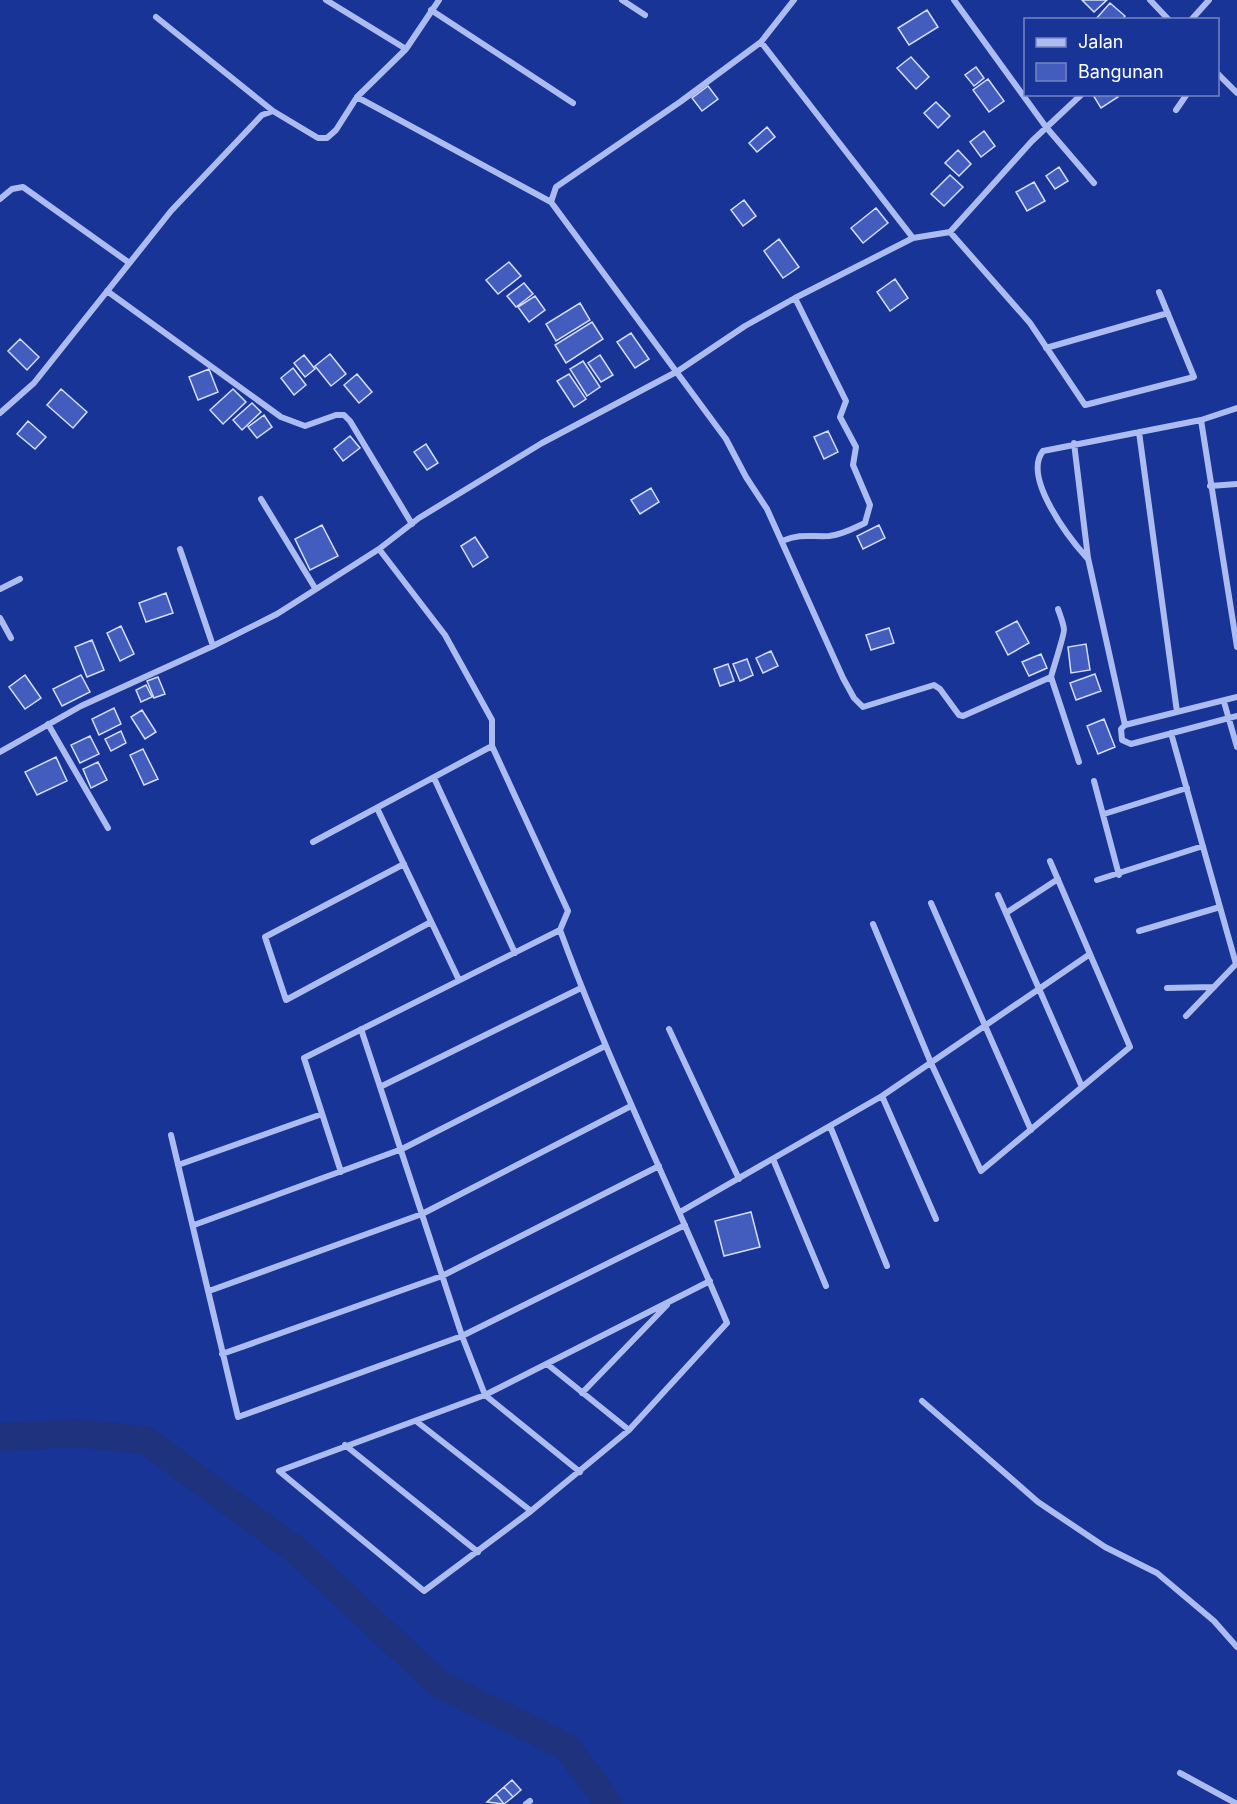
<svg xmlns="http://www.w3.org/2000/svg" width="1237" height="1804" font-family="Inter,sans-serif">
<rect width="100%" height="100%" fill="#193497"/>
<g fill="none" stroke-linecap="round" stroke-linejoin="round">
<path stroke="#1e327e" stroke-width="28" d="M0,1437L78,1433L145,1440L297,1551L439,1684L567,1747L609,1804"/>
</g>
<path fill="#425dbe" stroke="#d4ddfb" stroke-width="1.5" d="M1082,0H1107L1094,12Z
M1110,3L1125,16L1122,20H1095Z
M927,10L938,27L909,45L898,28Z
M911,57L929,77L916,89L897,68Z
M976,67L984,78L974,86L965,75Z
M988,79L1004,101L989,112L973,90Z
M708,86L718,99L702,111L692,98Z
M1117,94L1118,97L1101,108L1093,95Z
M936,102L950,116L938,128L924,113Z
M767,127L775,137L757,152L749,143Z
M984,131L995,146L981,157L970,142Z
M958,150L971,164L959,176L945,163Z
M1059,167L1068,181L1055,189L1046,176Z
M950,175L963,187L944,206L931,194Z
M1034,182L1045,201L1027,211L1016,192Z
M744,200L756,216L743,226L731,210Z
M876,208L888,223L863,243L851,228Z
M779,239L799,267L783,278L764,251Z
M509,262L521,276L498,294L486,280Z
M895,279L908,298L890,311L877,292Z
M524,283L533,294L516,307L507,296Z
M535,296L545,310L529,322L518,307Z
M580,303L590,320L556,341L546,324Z
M592,322L603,339L566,363L555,345Z
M631,333L649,359L635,368L617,342Z
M20,339L39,357L27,370L8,351Z
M330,354L346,374L331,386L315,366Z
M304,355L315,369L305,377L294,363Z
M600,355L613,375L601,382L588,363Z
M583,361L600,387L587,396L570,369Z
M293,368L306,385L294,395L281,378Z
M209,369L218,392L198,400L189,377Z
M357,374L372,392L359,403L344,385Z
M569,374L586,399L574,407L557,381Z
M61,389L87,412L73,428L47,405Z
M233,389L246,402L223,424L210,410Z
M252,403L261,412L242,430L233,420Z
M264,415L272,427L257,438L248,427Z
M28,421L46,437L35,449L17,434Z
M828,431L838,452L824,459L814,437Z
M350,436L360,448L343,461L334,449Z
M426,444L438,463L427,470L414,452Z
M651,488L659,502L640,514L631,500Z
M322,525L338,556L310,570L295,539Z
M879,525L885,538L863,549L857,536Z
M475,537L488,557L473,567L461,546Z
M166,593L173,613L146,622L139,603Z
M1017,621L1029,643L1008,655L996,632Z
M121,626L134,654L120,661L107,633Z
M889,628L894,643L871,650L866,635Z
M92,640L104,670L87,677L75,647Z
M1086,644L1090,670L1071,673L1068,647Z
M771,651L778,666L763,673L756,658Z
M1041,654L1047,668L1029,676L1022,662Z
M747,659L753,675L740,681L733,664Z
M728,664L734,681L720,686L714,669Z
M1095,674L1101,691L1076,700L1070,683Z
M25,675L41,698L25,709L9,687Z
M81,675L90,692L62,706L53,689Z
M158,677L165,694L154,698L147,681Z
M146,685L152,697L141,702L136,690Z
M114,708L121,724L99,735L92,719Z
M142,710L156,732L145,739L131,717Z
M1104,719L1115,747L1098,754L1087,726Z
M121,731L126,743L111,751L105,739Z
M90,736L99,754L80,763L71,745Z
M143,749L158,779L144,785L130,755Z
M56,757L67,781L37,795L25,772Z
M98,762L107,780L91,788L83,769Z
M751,1212L760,1247L724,1256L715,1221Z
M512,1780L521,1790L513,1797L504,1787Z
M504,1787L513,1797L504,1804L496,1794Z
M496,1794L504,1804L487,1802Z"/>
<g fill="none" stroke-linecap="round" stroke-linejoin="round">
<path stroke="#acbcf1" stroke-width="6" d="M326,0L406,49L357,97
M622,0L645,15
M954,0L1046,127L1094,183
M1150,0L1169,20
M431,10L573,103
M156,17L273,111
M1191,20L1209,0
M761,42L913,238
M406,49L439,0
M1218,74L1237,93
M1176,110L1187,94
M0,199L12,189L23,187L128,262
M551,202L556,187L680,102L761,42L794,0
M950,232L1030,323L1085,405L1194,377L1159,292
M107,291L281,417L305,426L336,415H344L350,421L412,524
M1046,348L1168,313
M1237,408L1201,420L1237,647
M0,413L34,383L171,211L262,115L273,111L318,138H327L336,130L357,97L551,202L726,439L746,477L767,509L843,678L854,698L863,707L934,685L940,689L959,715L963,716L1051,677L1079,762
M1139,432L1177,712
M1074,443L1088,558L1125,725L1121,729L1122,740L1131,744L1237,716
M1210,486L1237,484
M261,499L315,588
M782,541C802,533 810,537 829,536C842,535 854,528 865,523L870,505L853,465L856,447L840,417L846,401L795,298
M180,549L213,646
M379,549L445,635L492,720V746L568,911L560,930C609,1064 672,1191 727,1323L629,1430L531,1511L424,1591L279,1471L485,1395L710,1281
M1087,558C1069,538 1022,477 1043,451L1201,420
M0,589L20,579
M0,618L11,638
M1051,677C1053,669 1065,633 1064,629C1063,622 1060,615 1058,609
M1224,702L1237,747
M48,724L108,828
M1125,725L1237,697
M1171,733L1236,964L1186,1016
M0,752L81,706L213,646L277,614L379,549L419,518L542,443L678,371L745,326L795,298L913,238L950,232L1032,141L1082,94
M434,778L515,953
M1094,781L1119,875
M377,808L459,980
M1104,814L1187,788
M313,842L492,746
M404,864L265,937L286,1000L431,922
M1097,880L1203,846
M998,895L1082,1087
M931,903L1031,1130
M1006,913L1058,879
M873,924L931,1063L981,1171L1130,1047L1050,861
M1139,931L1220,907
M1167,988L1214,987
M361,1029L462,1336L485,1395L580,1472
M669,1029L739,1179
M382,1086L581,988
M882,1096L936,1219
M830,1126L887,1266
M171,1135L238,1417L462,1336L685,1225
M773,1159L826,1286
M178,1165L322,1114
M341,1172L304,1058L560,930
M680,1212L882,1096L1090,954
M194,1225L402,1149L605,1046
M209,1291L422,1214L631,1106
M222,1354L442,1276L659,1166
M547,1364L629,1430
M582,1393L667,1305
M922,1401L1038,1502L1105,1547L1157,1573L1214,1621L1237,1647
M416,1421L531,1511
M345,1445L478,1552
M1180,1773L1237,1804
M526,1804L530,1801"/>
</g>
<rect x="1024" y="18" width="195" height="78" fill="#193497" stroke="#7585c1" stroke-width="1.5"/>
<rect x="1036" y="38" width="30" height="9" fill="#acbcf1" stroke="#7585c1" stroke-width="1.5"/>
<text x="1078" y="48" font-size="18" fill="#ffffff">Jalan</text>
<rect x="1036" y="63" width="30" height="18" fill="#425dbe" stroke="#7585c1" stroke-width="1.5"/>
<text x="1078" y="78" font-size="18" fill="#ffffff">Bangunan</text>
</svg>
